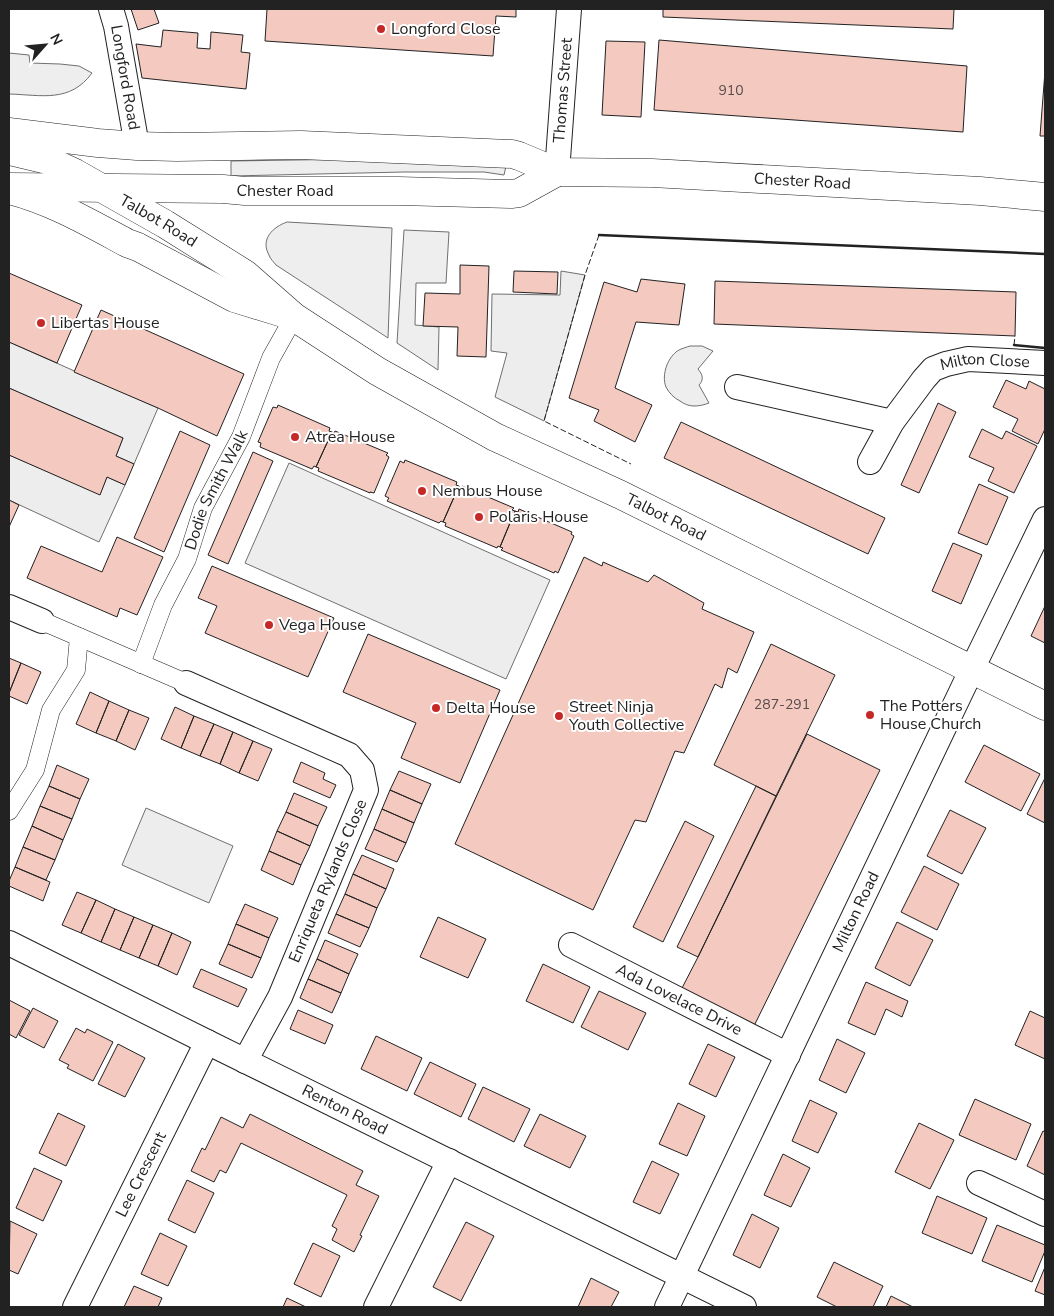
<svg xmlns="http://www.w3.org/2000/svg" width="1054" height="1316" font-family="'Nunito Sans',sans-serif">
<rect width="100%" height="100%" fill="#fff"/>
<path fill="#eee" stroke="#6f6f6f" d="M9,53L29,55L30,63L60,64L79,66L92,73C70,103 42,95 9,94Z
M361,159L506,166L504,175L484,172H404L231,176V161Z
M287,222L392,228L388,338L276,265C274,262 270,259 269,255C260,239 273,227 287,222Z
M404,230L449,232L446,283H416L415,325L439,327L438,370L397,343Z
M690,346H702L713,351L698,369C703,375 704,380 699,385L709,403C704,405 699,406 694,406C689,406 684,404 680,401C674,398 669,393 666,387C661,375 668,356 679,350C683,348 687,347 690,346Z"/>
<path fill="#ededed" stroke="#6f6f6f" d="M561,271L585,275L544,421L495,397L507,353L491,351L492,294L560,295Z
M9,342L158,408L134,464L116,456L123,438L9,388Z
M9,455L100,494L107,477L125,485L99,542L9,500Z
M289,463L550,580L506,679L245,563Z
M146,808L233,846L209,903L122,865Z"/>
<path fill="#f3c9c0" stroke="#222" d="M131,9H154L159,23L138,30Z
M267,9H516V17L496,16L493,56L265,41Z
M663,9H954L953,29L663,17Z
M163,30L198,33L197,48L210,49L211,32L243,35L241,52L250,53L246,89L142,78L136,44L161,47Z
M659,40L967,66L963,132L654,110Z
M606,41L645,42L641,117L602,115Z
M1045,71V136H1040Z
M460,265L489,266L486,357L457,356L458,327L423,326L425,293L460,294Z
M514,271L558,272L557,294L513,292Z
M9,273L82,305L57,363L9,342Z
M641,279L685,284L679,325L636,322L615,388L652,405L635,442L594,421L599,410L569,398L604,282L637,292Z
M715,281L1016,292L1015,336L714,324Z
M101,310L244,374L217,436L158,408L74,372Z
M1006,380L1026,389L1029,381L1045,389V429L1038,444L1012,431L1018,419L993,407Z
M9,388L123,438L116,456L134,464L125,485L107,477L100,495L9,455Z
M938,403L956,412L919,493L901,485Z
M278,405L330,428L329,431L332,432L316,467L314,466L312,469L260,447L261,443L258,442L273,407L277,408Z
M681,422L885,518L868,554L664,458Z
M982,429L1002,439L1006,431L1037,446L1014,493L988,481L994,468L969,457Z
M180,431L210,445L164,552L134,538Z
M335,431L388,453L386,455L389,457L374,493L370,492V493L318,471L319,468L316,467L332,432L334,433Z
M253,452L273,461L228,564L208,555Z
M405,460L457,482L456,485L459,486L443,522L441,521L439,523L387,501L389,498L385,496L400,461L404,463Z
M979,484L1008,497L987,545L958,533Z
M459,486L461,488L462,486L514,508L512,510L515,511L500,547L498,546L497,548L445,526L446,523L443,522Z
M9,500L19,505L9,527Z
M519,509L572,532L571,534L574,536L558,573L555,571L554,573L501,550L503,548L500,547L515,511L518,512Z
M117,537L163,557L137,615L120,608L117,617L27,578L41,546L102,572Z
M953,543L982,555L961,604L932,591Z
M584,557L602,566L603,562L648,582L654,575L704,603L702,609L754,632L737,673L728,668L722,688L715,684L684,753L675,751L646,822L635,820L593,910L455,844Z
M212,566L334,618L308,677L205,633L217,606L198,598Z
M1045,606V643L1031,636Z
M368,634L500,690L460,783L401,758L416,723L343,692Z
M771,644L835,675L776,796L714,765Z
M9,658L21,663L9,693Z
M21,663L41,672L27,704L9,696V693Z
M90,692L109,701L96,733L76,724Z
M109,701L129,710L116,741L96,733Z
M175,707L194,716L181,748L161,739Z
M129,710L149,718L135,750L116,741Z
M194,716L214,724L200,756L181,748Z
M214,724L233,732L220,764L200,756Z
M233,732L253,741L239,773L220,764Z
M807,734L880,770L754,1026L681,990L698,957Z
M253,741L272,749L258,781L239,773Z
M984,745L1040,774L1021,811L965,782Z
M301,762L325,773L323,779L336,785L330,798L293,782Z
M57,765L89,779L80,799L49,786Z
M399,771L431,784L422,804L390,790Z
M1045,778V823L1027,814Z
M49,786L80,799L72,819L40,806Z
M756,786L776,796L698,957L677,947Z
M390,790L422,804L414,823L382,809Z
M294,793L327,807L318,826L286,812Z
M40,806L72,819L63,840L32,826Z
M382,809L414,823L406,843L374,829Z
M950,810L986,828L962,874L927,856Z
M286,812L318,826L310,846L277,831Z
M685,821L714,836L663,942L633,927Z
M32,826L63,840L55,860L23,847Z
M374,829L406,843L397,862L365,849Z
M277,831L310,846L301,865L269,851Z
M23,847L55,860L46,880L15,867Z
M269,851L301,865L293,885L261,870Z
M362,855L394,869L386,889L353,874Z
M924,866L959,884L937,930L901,912Z
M15,867L50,882L43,901L9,886V881Z
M353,874L386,889L377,908L345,894Z
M77,892L96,900L81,933L62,925Z
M345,894L377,908L369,928L336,914Z
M96,900L115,909L101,942L81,933Z
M245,904L278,918L269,938L236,924Z
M115,909L134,917L120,950L101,942Z
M336,914L369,928L360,947L328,933Z
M134,917L153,925L139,958L120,950Z
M438,917L486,939L468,978L420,957Z
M897,922L933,940L910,986L875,968Z
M236,924L269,938L261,958L228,944Z
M153,925L172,933L158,966L139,958Z
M172,933L191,942L177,975L158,966Z
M325,940L358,954L349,974L317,959Z
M228,944L261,958L252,978L219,964Z
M317,959L349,974L341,993L308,979Z
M543,964L590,987L573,1023L526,1001Z
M201,969L247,989L238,1007L193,987Z
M308,979L341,993L332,1013L300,998Z
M866,982L908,1001L902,1017L886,1009L875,1035L848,1023Z
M599,991L646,1013L628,1050L581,1027Z
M9,1000L30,1011L16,1038L9,1034Z
M33,1008L58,1021L44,1048L19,1035Z
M298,1010L333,1025L325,1044L290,1029Z
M1030,1011L1045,1018V1059L1015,1045Z
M76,1028L85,1033L87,1029L113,1042L93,1081L67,1068L69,1065L59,1060Z
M376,1036L422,1058L407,1091L361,1069Z
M837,1039L865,1053L846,1093L819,1080Z
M118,1044L145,1058L125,1097L98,1084Z
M708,1044L735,1057L716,1097L689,1084Z
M430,1062L476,1084L461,1117L414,1094Z
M483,1087L530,1109L514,1142L468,1119Z
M975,1099L1031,1124L1016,1160L959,1135Z
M810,1100L837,1113L818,1153L792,1141Z
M678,1103L705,1116L687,1156L659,1144Z
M58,1113L85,1126L66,1166L39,1153Z
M250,1114L363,1171L356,1185L379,1196L360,1235L362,1236L354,1252L332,1240L337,1229L332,1226L347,1195L241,1143L226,1173L220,1170L214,1182L191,1171L202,1148L205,1150L221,1117L243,1128Z
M540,1114L586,1136L570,1168L524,1146Z
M919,1123L954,1140L930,1189L895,1172Z
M1043,1131L1045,1132V1175L1027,1166Z
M783,1154L810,1168L791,1207L764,1195Z
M652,1161L679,1174L660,1214L633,1202Z
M34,1168L62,1181L43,1221L16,1208Z
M187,1180L214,1193L195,1233L168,1220Z
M937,1196L987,1218L972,1254L922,1233Z
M752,1214L779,1228L760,1268L733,1255Z
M10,1221L37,1234L18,1274L9,1270Z
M466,1222L494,1236L461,1301L433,1287Z
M997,1225L1045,1245V1251L1032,1282L982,1261Z
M160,1233L187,1246L168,1286L141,1274Z
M313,1243L340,1256L321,1297L294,1284Z
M834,1262L883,1286L873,1307H837L817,1297Z
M1045,1267V1295L1035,1291Z
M591,1278L619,1292L611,1307H578Z
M134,1286L162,1298L158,1307H124Z
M891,1296L913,1307H886Z
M287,1298L306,1307H283Z"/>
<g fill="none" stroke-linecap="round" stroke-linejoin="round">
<defs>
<g id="pedestrian">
<path d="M42,621L186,683"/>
<path id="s1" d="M141,664L163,605L187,559L203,508L241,437L271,358L294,317"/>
<path d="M9,811L35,770L51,710L76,670L79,637"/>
</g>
<g id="minor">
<path id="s2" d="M111,9L116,26L137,146"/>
<path id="s3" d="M557,172L569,9"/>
<path d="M737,387L892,422"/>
<path id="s4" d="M870,462L892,422L924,379L933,369L946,364L968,359L1045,363"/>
<path d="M9,607L42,621"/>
<path d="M186,683L349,755L362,770L366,790L280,997L245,1061"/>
<path id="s5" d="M9,943L207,1042L744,1307"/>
<path id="s6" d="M571,945L788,1055"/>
<path d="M979,1183L1045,1214"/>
<path id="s7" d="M75,1307L207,1042"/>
<path d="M376,1307L449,1161"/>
<path id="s8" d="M667,1307L972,669L1045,519"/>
</g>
<g id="primary">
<path id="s9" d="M9,151L47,160L75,173L165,224L245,274L294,317L377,371L495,437L621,495L1045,706"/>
<path d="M9,190C52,201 88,222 127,243L138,247L234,298L283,313"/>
</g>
<g id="trunk">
<path id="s10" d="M9,132L98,143L137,146L177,147L301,145L512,154L519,156L557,172L652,173L980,191L1045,197"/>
<path id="s11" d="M9,187L223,189L245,191H399L511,194L519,193L557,172"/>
</g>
</defs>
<use href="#pedestrian" stroke="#222" stroke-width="19"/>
<use href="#minor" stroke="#222" stroke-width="26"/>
<use href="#primary" stroke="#222" stroke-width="29"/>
<use href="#trunk" stroke="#222" stroke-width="29"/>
<use href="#pedestrian" stroke="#fff" stroke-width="18"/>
<use href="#minor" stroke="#fff" stroke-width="24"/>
<use href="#primary" stroke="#fff" stroke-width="28"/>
<use href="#trunk" stroke="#fff" stroke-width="28"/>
<path stroke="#222" stroke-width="1" stroke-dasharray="6 2.5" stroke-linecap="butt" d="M599,235L585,275L544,421L631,464
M1014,345L1015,336"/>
<path stroke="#222" stroke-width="2.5" d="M599,235L1045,254
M1014,345L1045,348"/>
</g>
<g fill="#c62828" stroke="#fff" stroke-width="2">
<circle cx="381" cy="29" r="5"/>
<circle cx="41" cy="323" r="5"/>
<circle cx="295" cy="437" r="5"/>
<circle cx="422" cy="491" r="5"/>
<circle cx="479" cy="517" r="5"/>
<circle cx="269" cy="625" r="5"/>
<circle cx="436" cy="708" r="5"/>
<circle cx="870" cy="715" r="5"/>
<circle cx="559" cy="716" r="5"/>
</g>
<g text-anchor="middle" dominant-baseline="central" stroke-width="4" stroke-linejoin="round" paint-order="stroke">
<g font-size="14" fill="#564c4a">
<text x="731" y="90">910</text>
<text x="782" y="704">287-291</text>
</g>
<g font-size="16" fill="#222" stroke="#fff" text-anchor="start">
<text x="391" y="29">Longford Close</text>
<text x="51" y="323">Libertas House</text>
<text x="305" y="437">Atrea House</text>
<text x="432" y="491">Nembus House</text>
<text x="489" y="517">Polaris House</text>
<text x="279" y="625">Vega House</text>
<text x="880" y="706">The Potters<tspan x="880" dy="18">House Church</tspan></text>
<text x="569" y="707">Street Ninja<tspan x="569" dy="18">Youth Collective</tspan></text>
<text x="446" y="708">Delta House</text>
</g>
<g font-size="16" fill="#222" stroke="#fff">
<text stroke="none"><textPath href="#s2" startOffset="70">Longford Road</textPath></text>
<text stroke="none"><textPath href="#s3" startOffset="82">Thomas Street</textPath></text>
<text stroke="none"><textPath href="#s10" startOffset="798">Chester Road</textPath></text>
<text stroke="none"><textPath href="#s11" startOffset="276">Chester Road</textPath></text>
<text stroke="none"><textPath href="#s9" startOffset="166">Talbot Road</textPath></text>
<text stroke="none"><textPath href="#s4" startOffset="166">Milton Close</textPath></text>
<text stroke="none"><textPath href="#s1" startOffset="190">Dodie Smith Walk</textPath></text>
<text stroke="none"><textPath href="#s9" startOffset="756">Talbot Road</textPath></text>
<text transform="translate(328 881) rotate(-67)">Enriqueta Rylands Close</text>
<text stroke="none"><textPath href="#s8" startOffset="438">Milton Road</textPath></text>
<text stroke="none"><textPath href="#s6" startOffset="121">Ada Lovelace Drive</textPath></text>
<text stroke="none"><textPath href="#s5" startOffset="375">Renton Road</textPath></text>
<text stroke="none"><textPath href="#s7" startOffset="148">Lee Crescent</textPath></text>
</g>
</g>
<rect width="1054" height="1316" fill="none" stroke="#222222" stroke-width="20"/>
<g transform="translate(45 45) rotate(63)" stroke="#ffffff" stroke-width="4" paint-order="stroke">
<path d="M0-4L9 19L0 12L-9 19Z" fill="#222222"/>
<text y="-8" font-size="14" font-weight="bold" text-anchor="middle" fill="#222222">N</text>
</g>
</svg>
